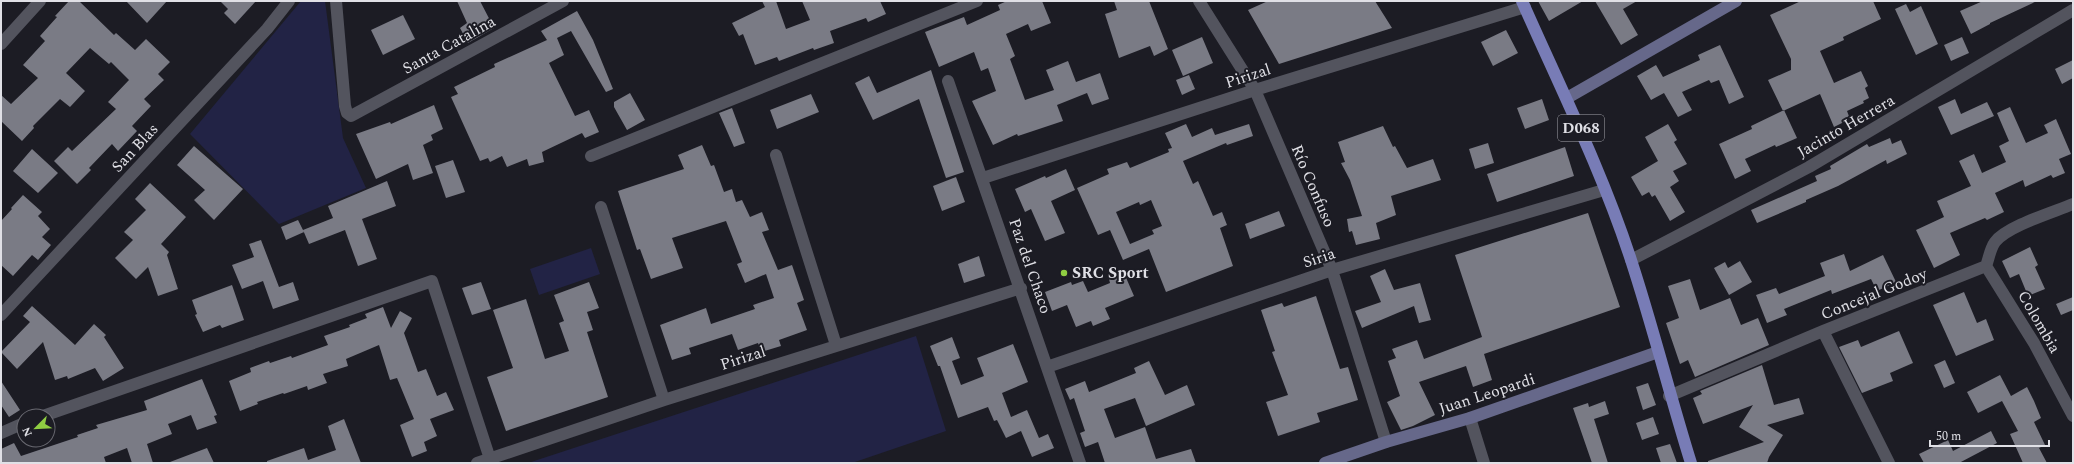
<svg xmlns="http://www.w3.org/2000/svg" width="2074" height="464" font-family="Spectral,serif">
<rect width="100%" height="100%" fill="#1c1c24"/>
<path fill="#222345" d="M301,1H325L343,138L366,188L279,224L190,134Z
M591,248L600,274L539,295L530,269Z
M916,336L946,431L852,463H528Z"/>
<path fill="#7a7b85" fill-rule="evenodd" d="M69,1H79L114,35L116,33L135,50L146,39L170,62L158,74L164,80L144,99L151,106L132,126L137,131L118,151L112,144L89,168L91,170L77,184L54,161L68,147L72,151L116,109L108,102L129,80L111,62L109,64L90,48L66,73L85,91L70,107L60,99L33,126L34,128L22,141L1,121V95L11,104L38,78L23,65L45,41L40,36L57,17L55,16Z
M126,1H167L147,23Z
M220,1H256L235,24L224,13L228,9Z
M457,1H480L494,28L468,43L460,28L467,23Z
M762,1H776L786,29L810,20L802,1H880L886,14L868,22L866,18L830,31L834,43L814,50L813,48L779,61L777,57L755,65L743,34L739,36L732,23L765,7Z
M1007,1H1042L1051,23L1031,31L1028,24L1006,34L1015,56L1010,59L1025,100L1054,90L1046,70L1068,61L1076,82L1100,73L1109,99L1092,105L1087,93L1057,105L1063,121L1018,136L1017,134L993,145L972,101L996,91L988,68L981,71L974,52L939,67L925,32L964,17L967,25L1000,10L998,5Z
M1114,1H1149L1168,49L1154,56L1150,46L1119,58L1105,14L1117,10Z
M1268,1H1375L1392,28L1279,64L1248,10Z
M1538,1H1583L1549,21Z
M1595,1H1637L1623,9L1638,35L1621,45Z
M1801,1H1873L1881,19L1843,37L1844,40L1820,51L1834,83L1861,71L1868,86L1865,88L1869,98L1863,101L1864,103L1847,111L1850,119L1834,127L1820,94L1783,111L1768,80L1791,70V59L1770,15Z
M1983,1H2037L1990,23V24L1971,34L1960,11Z
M1906,4L1910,12L1921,6L1938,44L1916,55L1895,9Z
M577,11L593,40L613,89L606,92L571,31L557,38L564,55L549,63L575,116L589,110L599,132L585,138L582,133L542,152L544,162L529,166L527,159L507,167L502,156L490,162L488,158L480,161L451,97L458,94L454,87L495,67L494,64L547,40L541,31Z
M403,15L415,39L383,55L371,30Z
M1506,30L1518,53L1493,66L1481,42Z
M1202,37L1213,63L1183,76L1172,50Z
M1962,37L1969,53L1951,61L1944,45Z
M1720,45L1744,97L1729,104L1719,80L1711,83L1709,80L1682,92L1692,110L1678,117L1664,93L1651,100L1637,76L1656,65L1663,77L1700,60L1698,55Z
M2073,60V78L2062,84L2055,69Z
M931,70L964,172L946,178L919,99L873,120L855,83L869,76L877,93Z
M1189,75L1195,89L1182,95L1176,80Z
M630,93L645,120L627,130L614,107V102Z
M811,94L819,112L777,129L770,110Z
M1542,99L1549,120L1525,129L1517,108Z
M1955,99L1961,114L1987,102L1994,116L1951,135L1938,107Z
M434,105L443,129L431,135L433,140L423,145L433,173L413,180L408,164L376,179L356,134L390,122L391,124Z
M2010,107L2026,143L2048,133L2044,125L2056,119L2071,154L2059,159L2065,173L2053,178L2051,175L2025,187L2023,180L1995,193L2004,212L1987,220L1985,218L1950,233L1960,255L1934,268L1916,230L1944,217L1937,201L1971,186L1959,161L1974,154L1982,173L2006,162L1999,146L2009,141L1997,113Z
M732,108L745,143L734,147L719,113Z
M1784,110L1797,138L1776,147L1775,145L1745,159L1751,171L1735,179L1719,144L1752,129L1751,126Z
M1186,124L1192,137L1212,128L1215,135L1249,124L1253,136L1227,145L1226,143L1183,161L1193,184L1198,181L1213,216L1222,212L1227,225L1220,228L1233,266L1166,292L1149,249L1123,260L1110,230L1098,235L1077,188L1109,174L1107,169L1127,162L1130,168L1169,152L1168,149L1172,148L1165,133ZM1151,200L1162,226L1152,230L1154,234L1130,244L1116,212L1139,202L1140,205Z
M1668,124L1677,140L1674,142L1687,164L1673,171L1679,181L1670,187L1685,212L1670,221L1655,195L1652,197L1649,192L1642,196L1631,177L1658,161L1645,137Z
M1383,126L1393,147L1395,146L1407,168L1433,159L1441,180L1391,196L1396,215L1376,223L1380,239L1356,245L1352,231L1349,232L1347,219L1362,216L1350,180L1341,163L1345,162L1338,142Z
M1890,138L1892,144L1901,140L1907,154L1887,164L1886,160L1838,186L1806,200V202L1757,223L1751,210L1817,181L1815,176L1831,169L1830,166L1867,144L1869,147Z
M1488,143L1494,163L1475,169L1469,149Z
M702,145L711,166L714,165L724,192L732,189L736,202L742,200L750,217L762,212L769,230L762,232L778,270L792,265L804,300L797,303L807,330L779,340L781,346L761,352L758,343L738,350L732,334L689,348L691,354L672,360L660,325L706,308L711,324L755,309L753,305L774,298L766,274L745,283L737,264L742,262L726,221L672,238L683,268L651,279L640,249L637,250L618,191L684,169L678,155Z
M194,146L243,189L214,220L194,200L205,190L177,165Z
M1565,147L1574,176L1497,202L1487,174Z
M32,149L58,173L38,193L13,171Z
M453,160L465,192L446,198L435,166Z
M1066,169L1075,190L1051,201L1065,233L1045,241L1031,209L1025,212L1015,189L1045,176L1046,178Z
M956,177L965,202L942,211L933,186Z
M387,181L396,206L362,219L377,259L358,266L345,230L309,244L303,230L333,218L328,206Z
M150,183L186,217L161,244L169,252L167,255L178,289L158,296L148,267L136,279L115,258L133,240L124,232L146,210L135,199Z
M23,195L42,212L38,216L50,229L42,237L51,245L38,260L32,255L13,276L1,265V221L12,209L11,208Z
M1279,211L1285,226L1250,239L1245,224Z
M1588,213L1620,307L1484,354L1492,380L1473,387L1466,366L1419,382L1435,415L1413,426L1401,430L1387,402L1400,396L1388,361L1396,358L1392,349L1417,340L1424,359L1482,337L1455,255Z
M298,220L304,232L286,240L281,227Z
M261,240L279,287L293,282L299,300L273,309L263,281L242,289L232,265L254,257L249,244Z
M2030,247L2038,265L2035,267L2045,289L2028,296L2019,274L2010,278L2002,261Z
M1844,254L1850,271L1883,255L1896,282L1877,291L1871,279L1832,294L1831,290L1784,309L1787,315L1767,323L1756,295L1776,288L1779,294L1825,276L1820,263Z
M979,256L985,276L964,283L958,264Z
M1740,261L1752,282L1729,295L1714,268L1725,262L1728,268Z
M1385,269L1394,290L1420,283L1431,320L1419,323L1414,306L1362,328L1355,311L1381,302L1370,276Z
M1124,273L1134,296L1105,308L1110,319L1093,326L1091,321L1076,327L1067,305L1052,311L1045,292L1071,282L1072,285L1083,281L1088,292L1110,283L1109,279Z
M1690,279L1700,310L1730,298L1741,325L1758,318L1769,345L1695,377L1688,360L1680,364L1666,323L1679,318L1668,286Z
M481,282L491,309L472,315L462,288Z
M589,282L599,308L587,312L593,330L587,332L608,397L506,431L487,377L513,368L493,310L526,299L545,359L569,351L559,323L564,321L554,295Z
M232,285L244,320L222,328L220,325L203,332L195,315L197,314L192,300Z
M1964,292L1977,323L1986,319L1994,340L1956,356L1933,305Z
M1316,296L1340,369L1348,367L1358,400L1317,413L1320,422L1278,436L1266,402L1288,395L1272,352L1275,351L1261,310L1282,303L1284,307Z
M2073,297V310L2061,315L2056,304Z
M32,306L75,345L94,324L106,335L104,337L124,368L103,381L95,368L68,379L67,376L55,380L43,342L17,369L1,352L30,322L23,316Z
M383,307L391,328L400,311L412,318L404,333L418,372L426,369L437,396L446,392L454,410L430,419L437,436L424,442L427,451L412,457L400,425L414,419L397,378L390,380L379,345L346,359L348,366L323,374L327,383L308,390L307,386L284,394L283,393L257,402L258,404L240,411L229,381L251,372L250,368L269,361L270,363L291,356L292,358L328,345L324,336L350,327L349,325L367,318L365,314Z
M1899,331L1913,363L1890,373L1893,381L1862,393L1839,347L1858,340L1861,347Z
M952,337L960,358L952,361L961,385L984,376L977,358L1013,344L1028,382L1002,393L1011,417L1027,410L1039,438L1048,434L1054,448L1032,457L1021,431L1006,438L997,420L994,421L988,407L958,418L940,366H938L930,346Z
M1945,360L1955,383L1944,388L1934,365Z
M1149,361L1165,395L1187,385L1195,405L1146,426L1135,398L1104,409L1115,438L1145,427L1156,459L1191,449L1196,463H1105L1098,442L1085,447L1080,433L1085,431L1074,398L1070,400L1065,389L1085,381L1089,392L1136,373L1134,368Z
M1762,365L1774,405L1799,398L1804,414L1767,425L1783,435L1769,457L1767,463H1708V461L1764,442L1739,427L1753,405L1703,424L1693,398L1702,394L1700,391Z
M2000,375L2011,396L2027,387L2034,401L2041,418L2034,422L2045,445L2039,448L2047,463H2023L2010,434L2018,431L2002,401L1978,413L1967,392Z
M202,379L217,415L214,416L217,423L197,430L191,415L168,424L172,434L147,444L153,463H132L127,448L104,457L106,463H1V449L14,443L21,456L78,437L77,435L98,428L96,425L147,410L144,401Z
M1,381L20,410L9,417L1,405Z
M1648,383L1656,405L1643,410L1636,387Z
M1605,401L1609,414L1594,419L1608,463H1592L1573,408L1588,403L1589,407Z
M1653,417L1659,434L1642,440L1636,423Z
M344,419L361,463H267V461L304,448L308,460L336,450L328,426Z
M1991,431L1997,443L1959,463H1924L1919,454L1948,440L1953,451Z
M1670,444L1677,463H1661L1656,448Z
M207,448L214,463H170V462Z"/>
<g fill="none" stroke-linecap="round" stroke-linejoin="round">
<path stroke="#53545e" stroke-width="12" d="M336,1L345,106L347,113L351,116L563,1
M1199,1L1255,90L1332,270L1386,442
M1,44L40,1
M948,81L1080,463
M776,155L836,345
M591,156L977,1
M983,178L1255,90L1525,7
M601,207L664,400
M1631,260L1809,167L2073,10
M1986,266L2034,343L2073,416
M1,315L267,29L289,1
M1823,331L1889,463
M1047,367L1332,270L1604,190
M1669,396L1823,331L1986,266C1989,258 1990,249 1995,242C2007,226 2054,212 2073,204
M43,416L432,281L490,459
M1470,418L1484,463
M1,433L24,423
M477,463L664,400L1021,288"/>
<path stroke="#66688a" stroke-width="12" d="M1567,98L1736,1
M1325,463L1386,442L1470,418L1658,352"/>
<path stroke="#787cb6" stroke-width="12" d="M1522,1C1560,87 1602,171 1631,260C1653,327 1670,396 1691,463"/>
</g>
<circle fill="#8fcd42" stroke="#1c1c24" stroke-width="1.5" cx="1064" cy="273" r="4"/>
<g text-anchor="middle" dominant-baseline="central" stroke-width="4" stroke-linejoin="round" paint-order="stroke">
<rect fill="#1c1c24" stroke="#a5a5ac" stroke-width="1" x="1558" y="115" width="46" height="26" rx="3"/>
<g font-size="15" font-weight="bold" fill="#e0e0e6">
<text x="1581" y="128">D068</text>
</g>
<g font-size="16" fill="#e0e0e6" stroke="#1c1c24">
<text transform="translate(449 45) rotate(-29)">Santa Catalina</text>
<text transform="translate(1248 76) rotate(-18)">Pirizal</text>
<text transform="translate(1846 126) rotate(-30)">Jacinto Herrera</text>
<text transform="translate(135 148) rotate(-47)">San Blas</text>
<text transform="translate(1313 186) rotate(67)">Río Confuso</text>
<text transform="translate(1319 258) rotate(-18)">Siria</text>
<text transform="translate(1030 266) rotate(71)">Paz del Chaco</text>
<text transform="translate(1874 294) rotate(-22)">Concejal Godoy</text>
<text transform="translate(2039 322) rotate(60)">Colombia</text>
<text transform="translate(743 358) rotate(-18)">Pirizal</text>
<text transform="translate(1487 394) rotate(-18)">Juan Leopardi</text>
</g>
<g font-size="16" font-weight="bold" fill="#e0e0e6" stroke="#1c1c24" text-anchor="start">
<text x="1072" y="273">SRC Sport</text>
</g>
</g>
<rect width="2074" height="464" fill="none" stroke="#e0e0e6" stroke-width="4"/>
<g transform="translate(36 428) rotate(246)"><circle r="19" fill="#1c1c24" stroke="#6a6a72"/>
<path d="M0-3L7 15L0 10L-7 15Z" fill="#8fcd42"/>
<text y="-6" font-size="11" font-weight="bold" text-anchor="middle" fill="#e0e0e6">N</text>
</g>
<path d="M1930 440v6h119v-6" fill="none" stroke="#e0e0e6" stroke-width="2"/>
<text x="1936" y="440" font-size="12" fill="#e0e0e6" stroke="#1c1c24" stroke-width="3" paint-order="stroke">50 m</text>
</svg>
